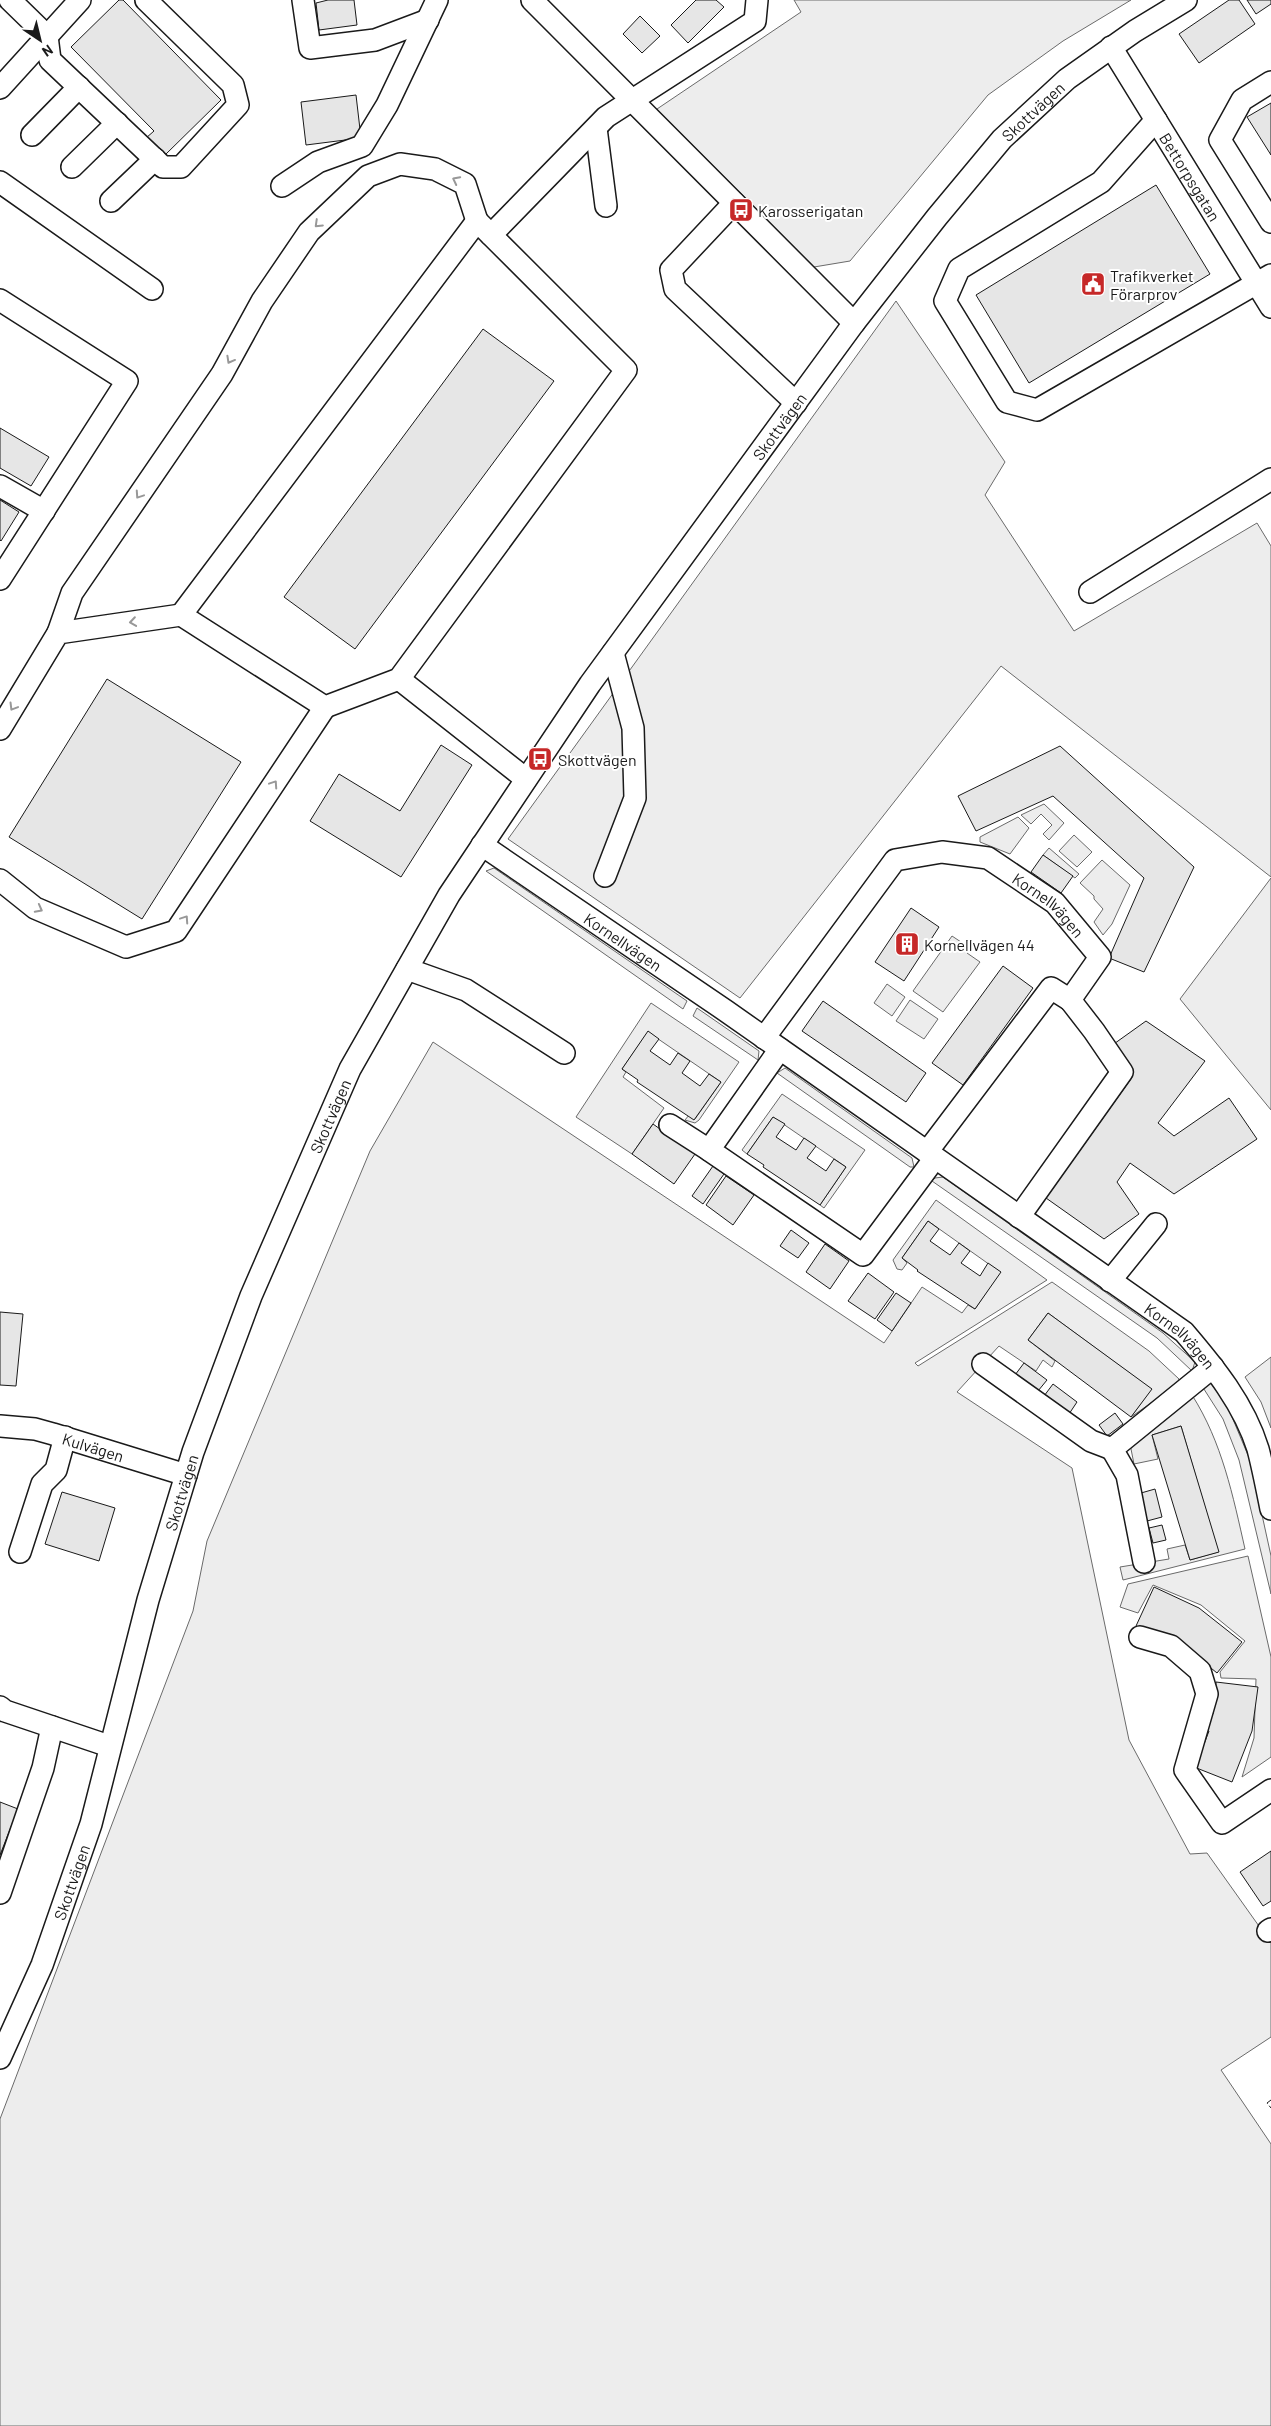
<svg xmlns="http://www.w3.org/2000/svg" width="1271" height="2426" font-family="Barlow,sans-serif">
<rect width="100%" height="100%" fill="#fff"/>
<path fill="#ededed" stroke="#6a6a6a" d="M794,0H1131L1063,41L988,95L850,261L814,267L657,109L801,12Z
M896,301L1005,462L985,495L1074,631L1257,523L1271,546V877L1001,666L740,998L508,839Z
M1044,804L1064,823L1049,840L1043,834L1052,825L1041,814L1031,824L1021,815Z
M1018,817L1029,828L1010,854L980,842V837Z
M1074,835L1092,852L1077,867L1059,851Z
M1049,848L1079,874L1075,878L1043,855Z
M1102,860L1130,885L1112,924L1103,935L1094,922L1103,909L1094,899V896L1080,883Z
M494,868L687,1001L683,1009L486,871Z
M1271,878V1110L1180,999Z
M952,936L970,948L967,953L980,962L943,1012L913,991Z
M887,984L905,997L892,1016L874,1003Z
M910,1000L938,1019L924,1039L896,1021Z
M651,1003L739,1062L699,1120L695,1123L685,1120L689,1115L695,1119L721,1082L648,1032L622,1069L626,1072L623,1077L664,1108L632,1154L576,1117Z
M697,1008L759,1051L758,1060L693,1016Z
M433,1042L884,1343L922,1287L962,1313L968,1305L975,1309L1000,1272L928,1221L902,1258L907,1263L902,1270L897,1269L893,1260L936,1200L1047,1280L915,1363L918,1366L1052,1282L1149,1351L1179,1379L1178,1384L1131,1417L1151,1389L1048,1313L1028,1340L1055,1361L1052,1367L1043,1360L1036,1371L999,1346L957,1392L1072,1468L1129,1740L1190,1854L1207,1853L1271,1943V2037L1221,2070L1271,2144V2426H0V2119L193,1611L207,1541L370,1151Z
M785,1068L912,1158L914,1167H910L777,1073Z
M782,1094L865,1150L824,1208L820,1205L846,1167L773,1117L747,1154L742,1150Z
M943,1177L1163,1333L1195,1362L1192,1371L1157,1338L932,1181L935,1178Z
M1271,1357V1428L1261,1402L1245,1377Z
M1210,1382L1227,1405L1250,1460L1271,1556V1594L1239,1460L1223,1419L1202,1386Z
M1192,1395C1222,1442 1233,1496 1245,1549L1123,1580L1120,1567L1169,1559L1167,1549L1185,1545L1190,1560L1218,1552L1181,1426L1152,1435L1158,1459L1134,1464L1130,1444Z
M1248,1556L1271,1657V1757L1242,1777L1254,1738L1256,1679L1221,1678L1220,1672L1245,1641L1201,1605L1153,1585L1138,1613L1120,1607L1128,1584Z"/>
<path fill="#e6e6e6" stroke="#1a1a1a" d="M119,0H123L221,100L164,156L146,138L154,131L71,47Z
M328,0H354L357,25L319,30L316,3Z
M696,0H716L724,7L688,43L671,25Z
M1229,0H1239L1255,24L1199,63L1179,34Z
M1247,0H1271V4L1256,14Z
M640,16L660,36L642,53L623,34Z
M356,95L361,138L306,145L301,102Z
M1271,103V155L1247,117Z
M1156,185L1210,274L1029,383L976,295Z
M483,329L554,381L355,649L284,597Z
M0,428L49,457L31,486L0,468Z
M0,500L19,512L1,541L0,540Z
M107,679L241,762L142,919L9,837Z
M441,745L472,765L401,877L310,821L339,774L400,811Z
M1060,746L1194,867L1144,972L1109,958L1144,878L1053,796L976,831L958,796Z
M1043,855L1073,876L1061,893L1031,872Z
M911,908L939,927L904,981L875,962Z
M1003,966L1033,988L963,1085L932,1063Z
M823,1001L926,1073L906,1102L802,1031Z
M1146,1021L1205,1061L1158,1123L1174,1136L1229,1098L1257,1139L1174,1194L1130,1163L1117,1182L1139,1214L1104,1239L1046,1198L1133,1076L1111,1046Z
M648,1031L659,1039L650,1051L670,1065L678,1053L690,1061L682,1073L700,1086L709,1074L721,1082L694,1120L637,1082L638,1080L622,1069Z
M773,1117L785,1124L776,1137L796,1150L804,1138L816,1146L807,1158L826,1171L834,1159L846,1167L820,1205L763,1167L764,1165L747,1154Z
M653,1124L695,1154L674,1184L632,1154Z
M713,1166L724,1174L703,1204L692,1196Z
M726,1176L754,1195L733,1225L706,1205Z
M928,1221L939,1229L930,1241L950,1255L959,1243L970,1251L961,1263L980,1276L988,1263L1001,1272L975,1309L917,1271L918,1270L902,1258Z
M791,1230L809,1243L798,1258L780,1246Z
M825,1244L849,1261L830,1289L806,1272Z
M868,1273L894,1292L875,1319L848,1301Z
M896,1293L911,1303L892,1331L877,1320Z
M0,1312L23,1314L16,1386L0,1385Z
M1048,1313L1152,1389L1131,1417L1028,1340Z
M1024,1363L1047,1380L1038,1391L1015,1375Z
M1053,1384L1077,1402L1069,1414L1044,1396Z
M1115,1413L1123,1424L1107,1436L1099,1425Z
M1181,1426L1219,1552L1190,1560L1152,1435Z
M1155,1489L1162,1517L1147,1521L1141,1493Z
M62,1492L115,1508L99,1561L45,1544Z
M1162,1525L1166,1540L1153,1543L1149,1528Z
M1154,1587L1199,1608L1242,1642L1217,1673L1206,1664L1136,1626Z
M1216,1682L1258,1687L1252,1731L1232,1782L1194,1767L1201,1743L1204,1744L1209,1731L1206,1730L1210,1713L1213,1714Z
M0,1802L18,1809L0,1855Z
M1271,1851V1901L1263,1906L1240,1872Z"/>
<g fill="none" stroke-linecap="round" stroke-linejoin="round">
<defs>
<g id="minor">
<path d="M10,0L47,36L50,60L163,167H181L238,105L233,85L146,0"/>
<path d="M303,0L310,48L375,40L428,20"/>
<path d="M532,0L854,323"/>
<path id="s1" d="M1111,47L1271,307"/>
<path d="M1271,82L1242,100L1220,140L1271,222"/>
<path d="M0,88L80,0"/>
<path d="M1156,120L1101,182L959,269L945,301L1007,402L1037,410L1271,275"/>
<path d="M596,128L606,206"/>
<path d="M32,135L79,87"/>
<path d="M72,167L117,123"/>
<path d="M0,182L152,289"/>
<path d="M282,186L318,162L362,146L387,105L437,0"/>
<path d="M111,201L155,159"/>
<path d="M734,203L671,270L675,289L796,403"/>
<path d="M477,221L626,370L399,679L325,707L181,615Z"/>
<path d="M491,235L606,117L755,21L757,0"/>
<path d="M0,300L127,381L0,579"/>
<path d="M0,486L44,511"/>
<path d="M1090,592L1271,479"/>
<path d="M58,633L72,593L222,374L262,301L309,232L368,176L400,164L435,169L465,184L477,221"/>
<path d="M399,679L526,779"/>
<path d="M0,729L58,633L181,615"/>
<path id="s2" d="M482,845L726,1011L1184,1332C1214,1367 1244,1404 1258,1449C1263,1468 1267,1489 1271,1509"/>
<path d="M605,876L635,798L633,728L613,653"/>
<path d="M0,880L35,908L126,947L176,931L325,707"/>
<path d="M407,969L466,990L564,1053"/>
<path id="s3" d="M764,1038L895,860L942,852L988,858L1055,903L1100,957L1070,1000L1094,1031L1122,1072L1019,1217"/>
<path d="M780,1049L709,1150L863,1255L935,1158"/>
<path d="M670,1125L709,1150"/>
<path d="M927,1152L1051,988L1070,1000"/>
<path d="M1110,1281L1156,1224"/>
<path d="M983,1364L1091,1441L1112,1449"/>
<path id="s4" d="M0,1426L35,1429L53,1434L186,1475"/>
<path d="M20,1552L42,1484L56,1470L65,1437"/>
<path d="M1144,1562L1127,1475L1112,1449L1213,1367"/>
<path d="M1140,1637L1171,1646L1200,1671L1207,1694L1185,1770L1222,1823L1271,1790"/>
<path d="M0,1707L5,1711L109,1746"/>
<path d="M0,1893L43,1768L52,1727"/>
<path d="M1268,1931L1271,1929"/>
<path id="s5" d="M0,2058L42,1965L91,1824L148,1600L193,1452L251,1296L350,1069L449,895L590,684L854,323L937,217L1002,139L1067,79L1135,31L1186,0"/>
</g>
</defs>
<use href="#minor" stroke="#1a1a1a" stroke-width="24"/>
<use href="#minor" stroke="#fff" stroke-width="21"/>
<path stroke="#1a1a1a" stroke-width="1" stroke-dasharray="6 2.5" stroke-linecap="butt" d="M1271,2100L1267,2103L1271,2108"/>
</g>
<defs><path id="oneway-chevron" d="M-2-3.5L2.5 0L-2 3.5" fill="none" stroke-width="1.6" stroke-linecap="round" stroke-linejoin="round" transform="scale(1.25)"/></defs>
<g stroke="#989898">
<use href="#oneway-chevron" transform="translate(456 180) rotate(-153)"/>
<use href="#oneway-chevron" transform="translate(318 224) rotate(136)"/>
<use href="#oneway-chevron" transform="translate(230 360) rotate(119)"/>
<use href="#oneway-chevron" transform="translate(139 495) rotate(124)"/>
<use href="#oneway-chevron" transform="translate(133 622) rotate(172)"/>
<use href="#oneway-chevron" transform="translate(13 707) rotate(121)"/>
<use href="#oneway-chevron" transform="translate(274 784) rotate(-56)"/>
<use href="#oneway-chevron" transform="translate(39 909) rotate(28)"/>
<use href="#oneway-chevron" transform="translate(185 919) rotate(-56)"/>
</g>
<defs>
<symbol id="bus-square" viewBox="-11 -11 22 22"><rect x="-9" y="-9" width="18" height="18" rx="4" fill="#c62828" stroke="#fff"/><path d="M-5-6H5V4H4V6H2V4H-2V6H-4V4H-5ZM-3.5-4V0h7V-4ZM-3.5 1.2v1.5H-2V1.2ZM2 1.2v1.5H3.5V1.2Z" fill="#fff"/></symbol>
<symbol id="civic-square" viewBox="-11 -11 22 22"><rect x="-9" y="-9" width="18" height="18" rx="4" fill="#c62828" stroke="#fff"/><path d="M-.6-6.5H3V-4.5H.6V-3L4-1V1h2V6H-6V1h2V-1L-.6-3ZM-1.2 2.5V6h2.4V2.5Z" fill="#fff"/></symbol>
<symbol id="building-square" viewBox="-11 -11 22 22"><rect x="-9" y="-9" width="18" height="18" rx="4" fill="#c62828" stroke="#fff"/><path d="M-4-6H4V6H1V3H-1V6H-4ZM-2.5-4.3h1.7v1.8h-1.7ZM.8-4.3h1.7v1.8H.8ZM-2.5-1h1.7V.8h-1.7ZM.8-1h1.7V.8H.8Z" fill="#fff"/></symbol>
</defs>
<g fill-rule="evenodd">
<use href="#bus-square" x="727" y="196" width="28" height="28"/>
<use href="#civic-square" x="1079" y="270" width="28" height="28"/>
<use href="#bus-square" x="526" y="745" width="28" height="28"/>
<use href="#building-square" x="893" y="930" width="28" height="28"/>
</g>
<g text-anchor="middle" dominant-baseline="central" stroke-width="4" stroke-linejoin="round" paint-order="stroke">
<g font-size="16" fill="#1a1a1a" stroke="#fff">
<text stroke="none"><textPath href="#s5" startOffset="2230">Skottvägen</textPath></text>
<text stroke="none"><textPath href="#s1" startOffset="152">Bettorpsgatan</textPath></text>
<text stroke="none"><textPath href="#s5" startOffset="1825">Skottvägen</textPath></text>
<text stroke="none"><textPath href="#s3" startOffset="392">Kornellvägen</textPath></text>
<text stroke="none"><textPath href="#s2" startOffset="171">Kornellvägen</textPath></text>
<text stroke="none"><textPath href="#s5" startOffset="1000">Skottvägen</textPath></text>
<text stroke="none"><textPath href="#s2" startOffset="854">Kornellvägen</textPath></text>
<text stroke="none"><textPath href="#s4" startOffset="96">Kulvägen</textPath></text>
<text stroke="none"><textPath href="#s5" startOffset="595">Skottvägen</textPath></text>
<text stroke="none"><textPath href="#s5" startOffset="190">Skottvägen</textPath></text>
</g>
<g font-size="16" fill="#1a1a1a" stroke="#fff" text-anchor="start">
<text x="758" y="210">Karosserigatan</text>
<text x="1110" y="275">Trafikverket<tspan x="1110" dy="18">Förarprov</tspan></text>
<text x="558" y="759">Skottvägen</text>
<text x="924" y="944">Kornellvägen 44</text>
</g>
</g>
<g transform="translate(40 40) rotate(145)" stroke="#ffffff" stroke-width="4" paint-order="stroke">
<path d="M0-4L9 19L0 12L-9 19Z" fill="#1a1a1a"/>
<text y="-8" font-size="14" font-weight="bold" text-anchor="middle" fill="#1a1a1a">N</text>
</g>
</svg>
